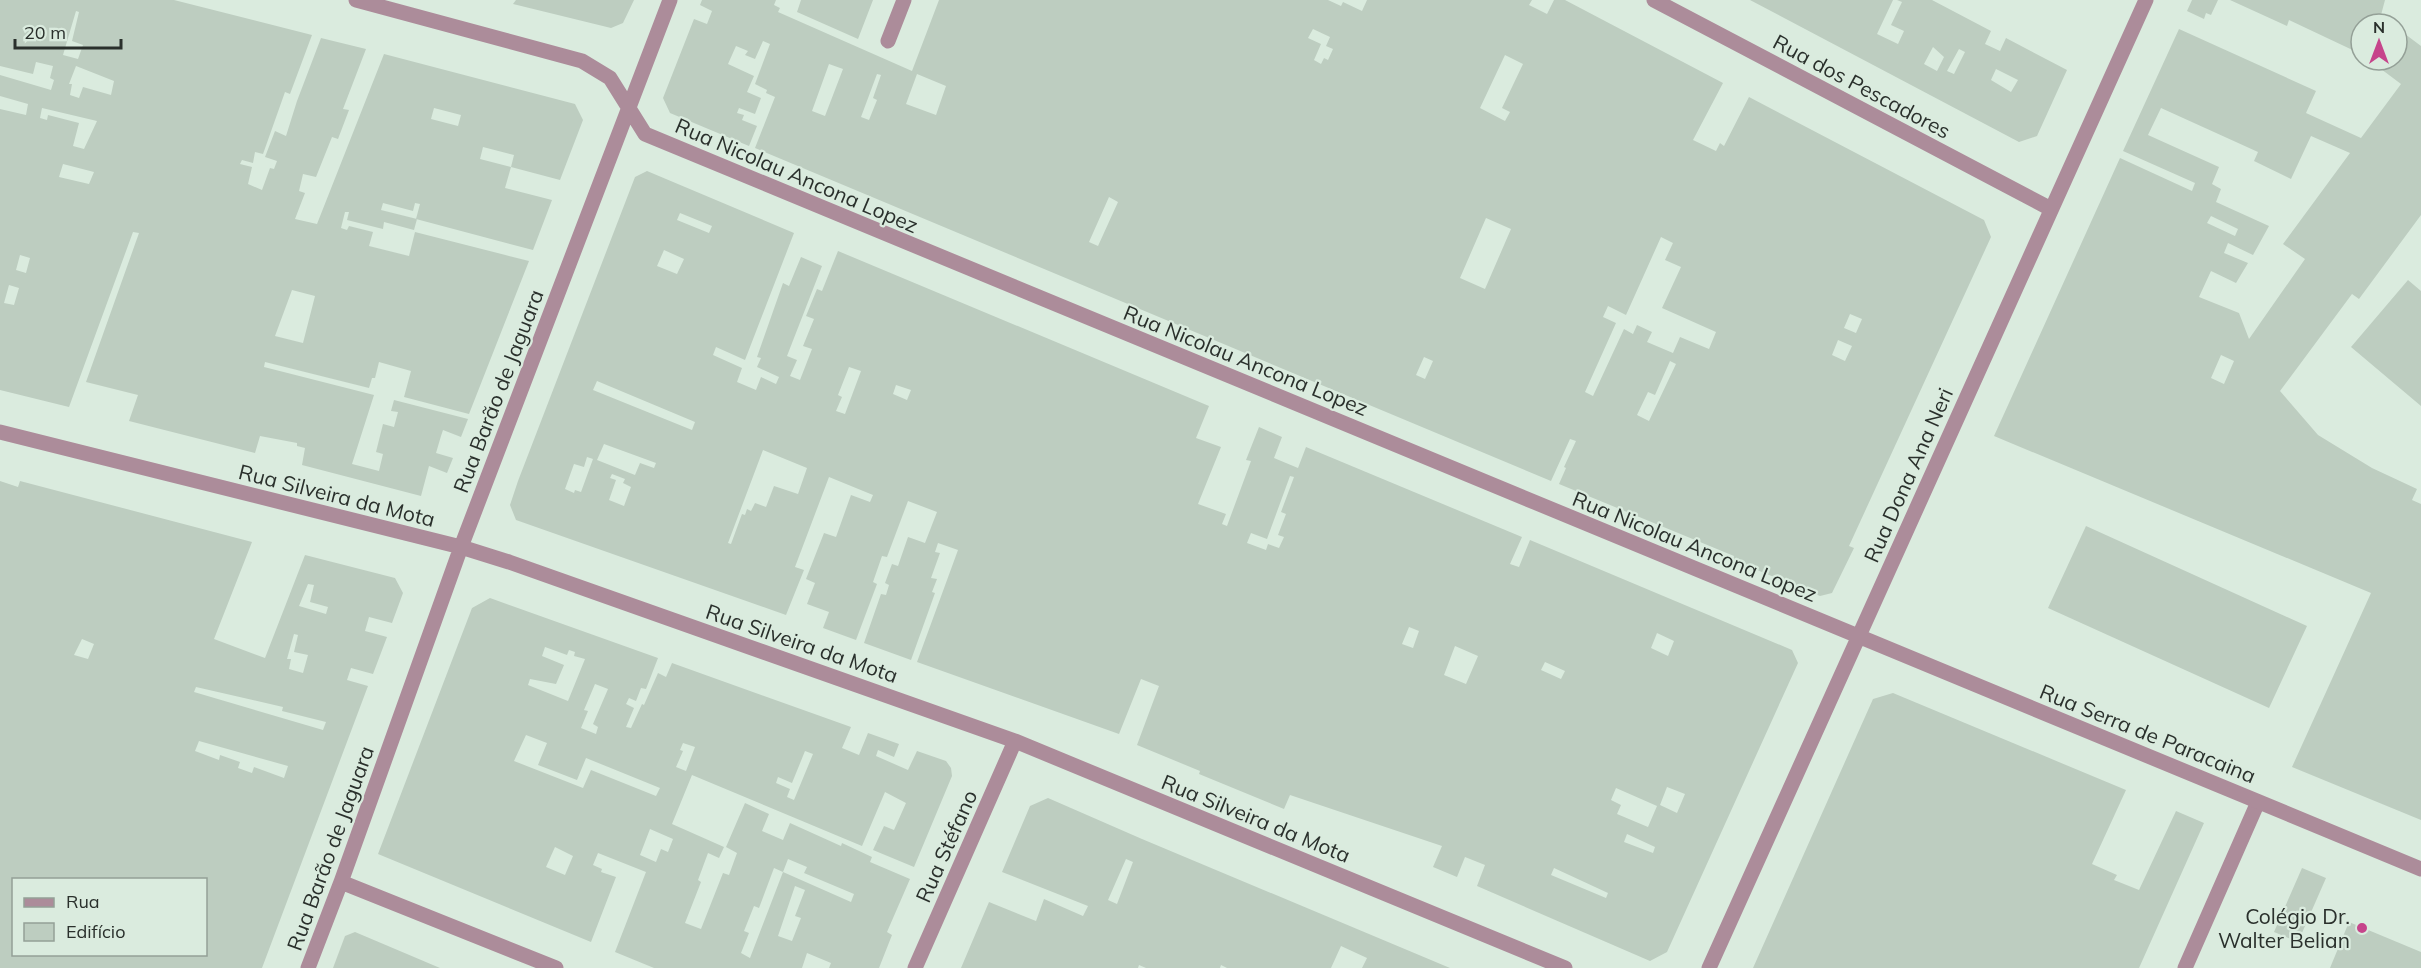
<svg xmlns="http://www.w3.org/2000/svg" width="2421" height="968" font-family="Mulish,sans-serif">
<rect width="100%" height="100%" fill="#daebde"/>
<path fill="#bdcdc0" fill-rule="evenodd" d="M0,0H174L312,35L290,94L285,92L263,154L255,152L253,163L242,160L240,164L252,167L248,184L262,190L270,168L274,169L277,161L265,157L275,131L286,136L297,101L321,38L366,49L343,109L349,110L338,139L332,137L316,177L303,174L299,191L305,193L295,219L317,224L384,54L575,104L583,120L560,180L511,167L505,188L552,200L533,250L416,219L420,204L415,203L413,211L383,203L381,210L417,219L414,230L384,222L383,229L347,220L349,212H345L341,228L347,230L349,226L373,232L369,246L409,256L415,232L529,261L469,414L404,397L411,371L379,362L375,378H372L369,388L265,362L264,367L374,395L352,464L379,471L383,454L376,452L383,424L394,427L398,412L391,411L394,400L468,419L461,437L443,430L441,436L436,453L453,458L447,473L429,466L421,496L302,465L305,448L297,446V443L260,436L255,453L129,421L138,395L86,382L139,233L133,232L69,407L0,390V109L26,115L28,104L0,96V75L51,90L54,80L50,78L53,66L36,62L33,74L0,66ZM76,11L79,12L72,41L83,45L78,59L63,55ZM76,66L114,81L111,95L83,87L79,98L70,95L72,84H69ZM42,108L97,121L84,149L73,146L79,123L48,115L47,120L40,118ZM434,108L461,115L458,126L431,119ZM483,147L514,155L511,167L480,159ZM63,164L94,172L89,184L59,177ZM20,255L30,258L26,273L16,270ZM9,285L19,288L14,305L4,303ZM292,290L315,296L303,343L275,336Z
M516,0H634L623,23L611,28L513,4Z
M702,0H776L774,5L780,8L778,12L912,71L939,0H1328L1341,6L1343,2L1362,11L1367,0H1532L1529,5L1547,14L1554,0H1565L1723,83L1693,140L1716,151L1720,143L1724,146L1749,97L1984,220L1991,237L1849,546L1854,548L1832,593L1820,596L1733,560L1734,556L1559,484L1566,468L1564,467L1576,441L1570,439L1551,481L755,148L775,97L766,93L767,90L755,84L770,44L763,41L755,59L745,55L748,51L736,46L728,64L754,76L747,92L761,98L755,114L739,108L737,113L744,115L742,120L757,126L749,146L670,113L663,98L694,19L707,24L712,11L700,5ZM1313,29L1330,37L1326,46L1333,49L1328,60L1324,58L1321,64L1314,60L1321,44L1308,38ZM1505,55L1523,64L1502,108L1510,112L1505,121L1480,108ZM829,64L843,69L825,116L812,111ZM877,74L881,75L873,98L877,100L869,120L861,117ZM917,74L946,86L936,115L906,104ZM1109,197L1118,202L1098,246L1089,242ZM1486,218L1511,229L1485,289L1460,278ZM1661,237L1673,243L1665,260L1681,267L1662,308L1716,332L1709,349L1680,337L1673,353L1647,342L1652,332L1637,325L1633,334L1624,329L1593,396L1585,392L1616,323L1603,317L1608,306L1626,315ZM1850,314L1862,319L1856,333L1844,328ZM1838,340L1852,346L1845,361L1832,355ZM1424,357L1433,361L1425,379L1416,375ZM1670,361L1676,364L1649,421L1637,415L1648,392L1655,395Z
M801,0H873L858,39L797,12Z
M1750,0H1893L1877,34L1898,44L1904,31L1891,25L1902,2L1897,0H1932L1991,31L1985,44L2000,51L2006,38L2067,70L2037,136L2019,142ZM1933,47L1944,57L1937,71L1924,64ZM1959,49L1965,52L1954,74L1947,71ZM1996,69L2018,80L2011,92L1991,80Z
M2192,0H2218L2211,15L2206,13L2204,19L2187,11Z
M2230,0H2385L2381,15L2392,24H2361V54L2289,20L2287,26Z
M2397,28L2421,46V215L2359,299L2352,294L2280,391L2318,435L2372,468L2417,489L2412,500L2421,504V820L2292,767L2371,593L1994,436L2120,158L2192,191L2195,183L2123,151L2179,29L2316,91L2306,113L2361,138L2401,84L2369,60H2397ZM2161,108L2258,152L2254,161L2291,179L2311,136L2350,153L2283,244L2305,259L2249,339L2239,313L2199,297L2211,271L2236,283L2248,263L2224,253L2228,243L2253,255L2269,226L2216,202L2221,189L2212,184L2219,167L2148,135ZM2211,216L2238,229L2235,236L2207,223ZM2221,355L2234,361L2224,384L2211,378Z
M647,171L794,233L745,360L716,347L713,355L742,368L737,382L756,390L761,377L776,384L779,377L757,367L761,358L757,357L783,283L789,286L801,257L822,266L787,356L797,360L790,376L800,380L812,349L803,346L814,319L806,316L817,289L822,291L838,251L1209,406L1196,438L1221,447L1198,504L1226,514L1222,524L1227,526L1251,461L1246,460L1259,427L1282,437L1274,458L1298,468L1306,447L1522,537L1510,564L1519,567L1530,540L1792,650L1798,663L1667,952L1650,961L1477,886L1485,865L1465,857L1457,877L1433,867L1442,846L1290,795L1284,809L1199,774L1200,771L1137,745L1159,686L1141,679L1119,734L917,662L958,550L938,543L935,552L940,553L931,578L937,579L932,592L935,593L911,660L864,643L881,594L886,595L889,585L885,583L892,564L898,566L908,537L925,543L937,512L908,501L887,557L882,556L873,582L877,584L856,640L823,628L829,612L807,604L815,583L806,579L824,533L836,537L851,495L870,502L873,495L829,477L795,567L804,570L786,615L516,520L510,505L518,481L635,177ZM680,213L712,226L709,233L677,220ZM664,250L684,259L677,274L657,266ZM849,367L861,371L845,414L836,411L842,397L838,395ZM597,381L695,422L692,430L593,390ZM896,385L911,390L907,400L893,394ZM604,444L656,463L654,468L640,463L635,475L597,460ZM763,450L807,468L798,494L774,486L766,507L755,503L751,511L747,509L745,515L742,514L731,544L728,543ZM587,457L593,459L581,492L575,490L574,493L565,489L574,464L584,467ZM612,474L625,479L623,483L631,487L624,506L609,500L616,480L610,478ZM1290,476L1294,477L1281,512L1286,514L1278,535L1284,537L1279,548L1268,544L1266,550L1247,543L1251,533L1267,539ZM1409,627L1419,631L1413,648L1402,644ZM1657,633L1674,641L1668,656L1651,648ZM1455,646L1478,656L1466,684L1444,675ZM1545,662L1565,671L1561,679L1541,670ZM1667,787L1685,794L1677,813L1660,805ZM1616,788L1657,806L1648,827L1617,814L1621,805L1611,800ZM1627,834L1655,847L1653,853L1624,842ZM1554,868L1608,893L1606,898L1551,875Z
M2408,280L2421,291V406L2351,347Z
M0,481L18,487L20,481L252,542L214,639L265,658L305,555L395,578L403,593L392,623L369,617L365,631L387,637L373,674L351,668L347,680L368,686L262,968H0ZM308,584L314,585L310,602L328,607L326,614L299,606ZM294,634L298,635L294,652L308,655L303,673L289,669L291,659H287ZM82,639L94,644L88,659L74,655ZM196,687L283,707L282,711L326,722L323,730L194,692ZM199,741L288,766L284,778L254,767L252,773L238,768L240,762L220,755L219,760L195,751ZM14,879H206V954H14Z
M2086,526L2307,626L2269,708L2048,608Z
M490,598L658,658L646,689L641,688L636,701L629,698L626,704L634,708L626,727L631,728L642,704L644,705L658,673L666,677L672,663L851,727L842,748L859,755L868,733L899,744L894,757L878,750L876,756L908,770L917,751L946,761L951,768L952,776L914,867L873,850L884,826L894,830L906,803L885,792L862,846L692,775L672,824L724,847L719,858L708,853L698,880L701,882L685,923L701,929L723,873L729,875L737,853L726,847L745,803L769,814L762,831L783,840L790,823L841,846L842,843L872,857L870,862L910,879L887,932L892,935L879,968H829L831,963L807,953L802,968H654L615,952L646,872L598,853L593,865L602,869L601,872L616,877L591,942L378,854L472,608ZM545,647L567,655L569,650L575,652L574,656L585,659L568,701L528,685L530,679L556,684L564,665L542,656ZM595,684L608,689L593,724L598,727L596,734L581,728L588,711L584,710ZM526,735L547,743L538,765L577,780L586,758L660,788L656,796L591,770L583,788L514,761ZM683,743L695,747L686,771L676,767L683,751L680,750ZM805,751L813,754L794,800L787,797L790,789L776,783L778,777L792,783ZM650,829L673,839L668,852L661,849L656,862L640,855ZM555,847L573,856L565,875L546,867ZM788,859L807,867L804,873L854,894L851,902L783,872L750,958L741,953L749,933L744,931L754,906L759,908L774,868L783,872ZM795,886L805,890L795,916L801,918L792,941L778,936Z
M1893,693L2126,790L2092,864L2117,875L2114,880L2139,890L2176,811L2204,823L2139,968H1753L1873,699Z
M1048,798L1142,839L1450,968H1362L1367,958L1341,946L1331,968H1227L1221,965L1220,968H1146L1139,965L1138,968H961L989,902L1036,921L1044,899L1083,916L1088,906L1002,872L1030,806ZM1126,859L1133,862L1117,904L1108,900Z
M2302,868L2326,878L2298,942L2274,932Z
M2349,922L2421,952V968H2330Z
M355,932L440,968H333L345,936Z"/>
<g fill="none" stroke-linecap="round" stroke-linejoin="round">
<path stroke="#ac8c9a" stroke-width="15" d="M2185,968L2258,802"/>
<path stroke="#ac8c9a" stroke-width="15" d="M356,0L582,61L610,78L645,134L2421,869
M1654,0L2051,209
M888,41L904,0
M0,432L461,547L509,562L1015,741L1565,968
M341,882L556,968
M308,968L341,882L461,547L670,0
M915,968L1015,741
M1709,968L2146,0"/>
</g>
<circle fill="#c6448b" stroke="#daebde" stroke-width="2" cx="2362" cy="928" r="6"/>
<g text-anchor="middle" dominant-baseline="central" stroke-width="4.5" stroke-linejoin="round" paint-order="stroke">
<g font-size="21" fill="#2a302c" stroke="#daebde">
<text transform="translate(1862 86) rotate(28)">Rua dos Pescadores</text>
<text transform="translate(797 175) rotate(23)">Rua Nicolau Ancona Lopez</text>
<text transform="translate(1246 360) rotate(22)">Rua Nicolau Ancona Lopez</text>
<text transform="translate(498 391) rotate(-69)">Rua Barão de Jaguara</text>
<text transform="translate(1908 475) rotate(-66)">Rua Dona Ana Neri</text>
<text transform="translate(337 495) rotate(14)">Rua Silveira da Mota</text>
<text transform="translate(1695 546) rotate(22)">Rua Nicolau Ancona Lopez</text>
<text transform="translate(802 643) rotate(19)">Rua Silveira da Mota</text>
<text transform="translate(2148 733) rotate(22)">Rua Serra de Paracaina</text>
<text transform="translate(1256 818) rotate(22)">Rua Silveira da Mota</text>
<text transform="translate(946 846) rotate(-66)">Rua Stéfano</text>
<text transform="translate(330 848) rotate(-70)">Rua Barão de Jaguara</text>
</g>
<g font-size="21" fill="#2a302c" stroke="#daebde" text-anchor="end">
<text x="2350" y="916">Colégio Dr.<tspan x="2350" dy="24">Walter Belian</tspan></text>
</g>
</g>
<rect x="12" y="878" width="195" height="78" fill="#daebde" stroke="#94a097" stroke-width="1.5"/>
<rect x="24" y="898" width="30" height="9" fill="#ac8c9a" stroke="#94a097" stroke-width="1.5"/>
<text x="66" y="908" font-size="18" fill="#2a302c">Rua</text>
<rect x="24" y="923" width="30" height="18" fill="#bdcdc0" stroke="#94a097" stroke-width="1.5"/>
<text x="66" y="938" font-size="18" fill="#2a302c">Edifício</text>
<g transform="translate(2379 42)"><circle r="28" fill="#daebde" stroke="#94a097" stroke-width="1.5"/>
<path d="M0-4.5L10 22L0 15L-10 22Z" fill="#c6448b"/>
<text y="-9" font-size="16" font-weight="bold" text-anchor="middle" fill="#2a302c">N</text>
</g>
<path d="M15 39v9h106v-9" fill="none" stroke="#2a302c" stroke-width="3"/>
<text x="24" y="39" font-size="18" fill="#2a302c" stroke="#daebde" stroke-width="4.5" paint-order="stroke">20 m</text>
</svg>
